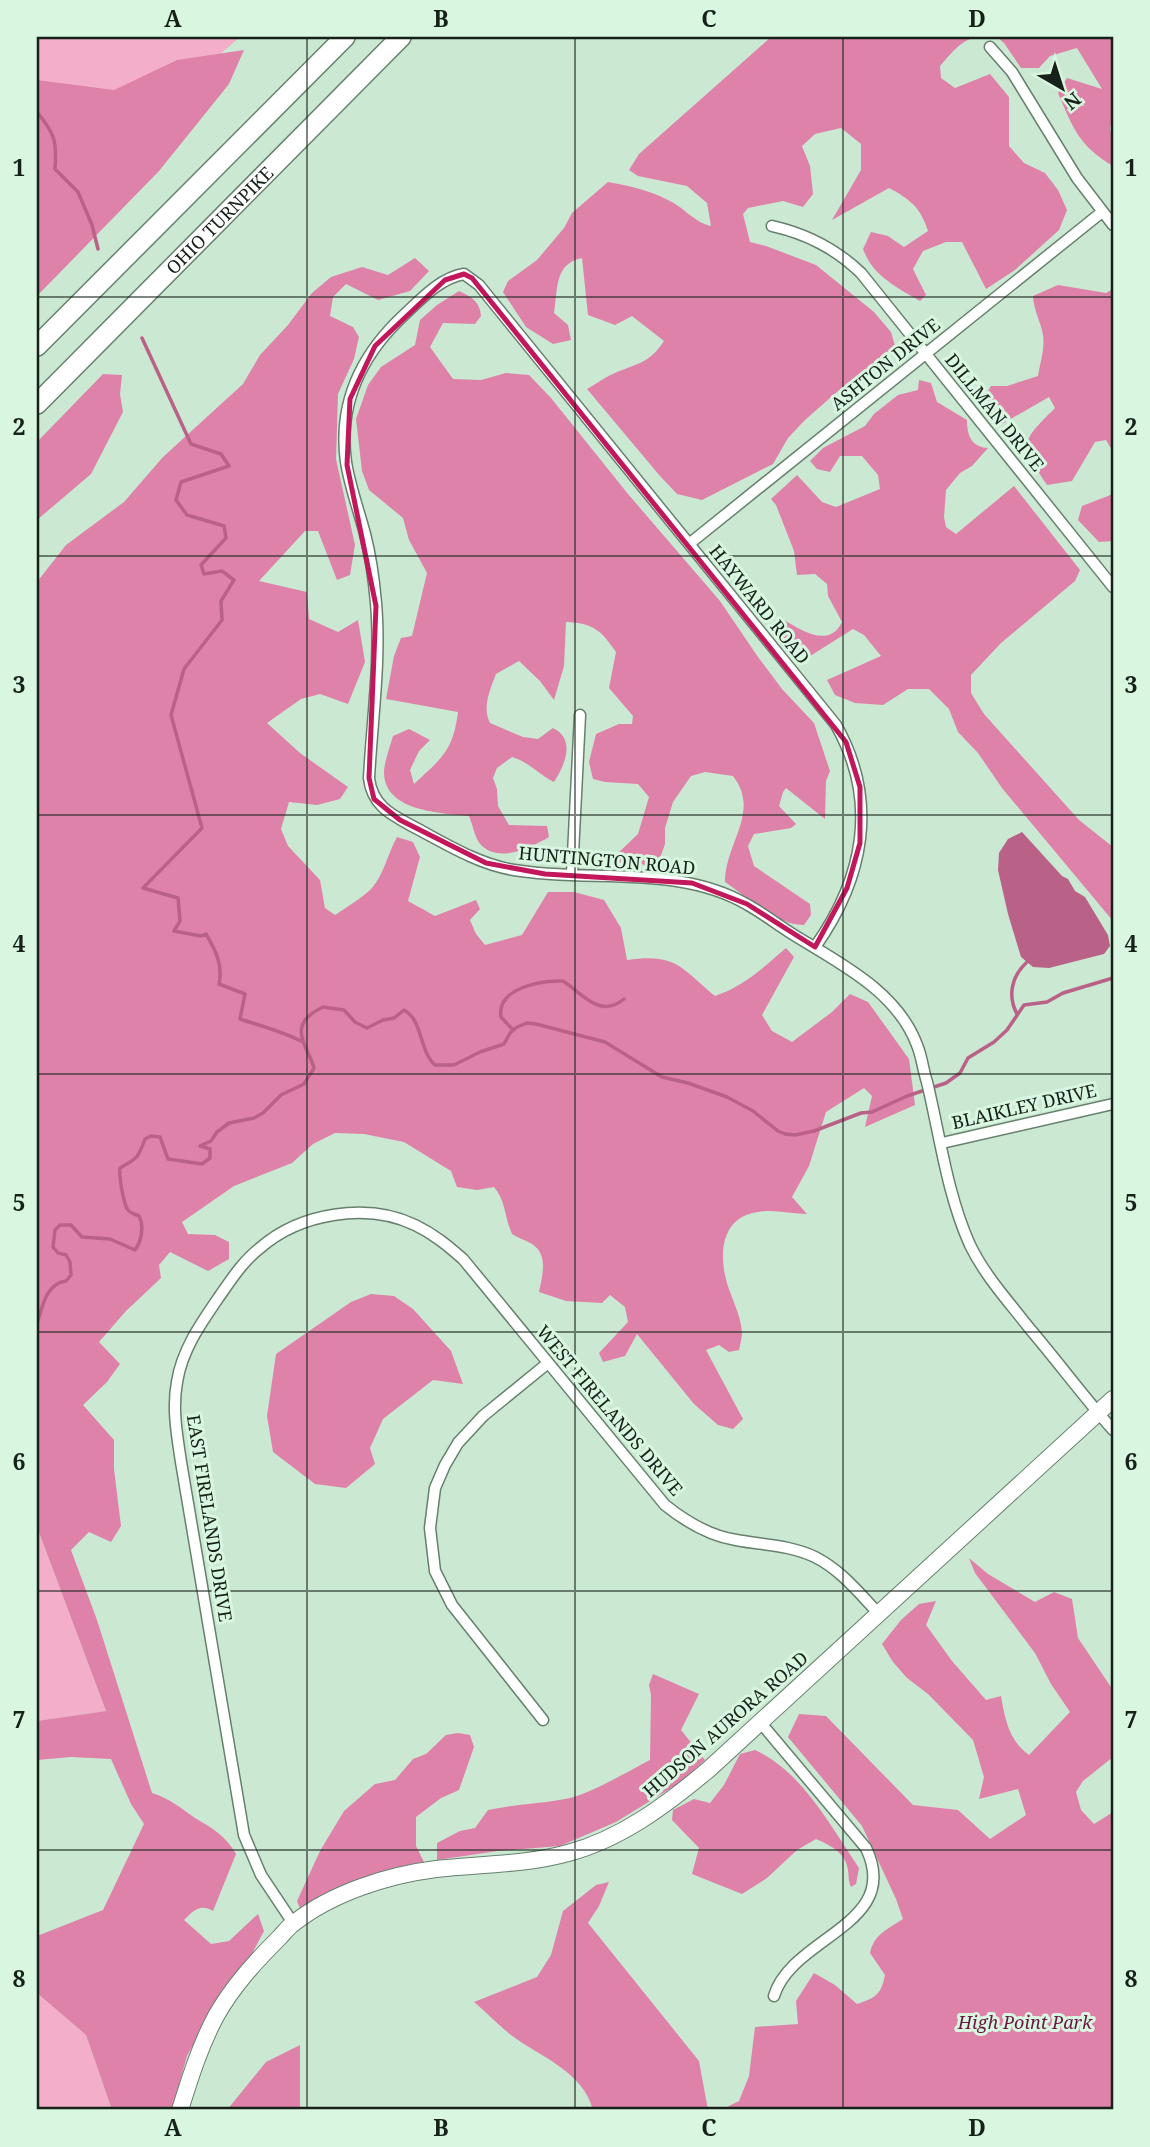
<svg xmlns="http://www.w3.org/2000/svg" width="1150" height="2147" font-family="'Noto Serif',serif">
<rect width="100%" height="100%" fill="#cbe8d3"/>
<path fill="#f3afca" d="M37,37H240L161,105L37,269Z
M37,1527L106,1711L37,1721Z
M37,1993L86,2035L112,2110H37Z"/>
<path fill="#df82a9" d="M771,37H979C962,38 951,54 940,66L941,78L955,88L990,74L1009,97V146L1024,163L1045,173L1058,190L1067,210L1059,230L1015,270L986,289L962,242H946L923,251L913,269L926,295L920,301C896,287 873,276 863,249L871,232L888,236L904,247L928,231C921,208 910,199 889,188L832,220L861,170V144L841,128L815,134L802,146L810,166L813,194L803,207L783,201L748,208L743,214L750,242L766,246L816,265L874,312L891,332L896,349L870,371L838,391L805,420L788,438L773,464L702,500L677,494L660,476L587,389C597,383 607,376 617,372C640,363 650,362 664,341L632,316L615,325L588,315L582,258C554,264 558,289 554,313L568,325L571,340L553,344L526,327L503,292L508,281L537,260L564,228L572,213L608,182C629,186 649,190 668,200C684,207 693,222 711,226L707,203L687,186L638,176L629,170L639,154Z
M997,37H1113V113L1110,129L1113,138V166C1079,146 1073,128 1058,93L1067,78L1102,89L1077,48L1050,56L1039,68H1021L1004,43Z
M244,50L229,84L159,171L37,296V80L114,90L177,60Z
M415,258L429,271L410,291L378,300L346,284L333,297L330,316L353,327L359,337L354,359L338,394L336,459L355,545L350,575L337,580L318,531H305L259,581L307,592L309,619L338,632L358,620L365,662L348,704L320,694L301,699L267,723L300,753L348,787L340,799L317,805L289,802L281,829L288,846L320,880L325,908L335,915C347,907 362,898 372,888C384,874 388,853 397,837L413,842L420,857L408,901L435,916L476,900L480,909L470,920L476,934L485,945L522,935L548,892H574L604,900L621,928L627,960C676,953 680,967 715,996C744,986 763,968 786,948L794,957L762,1015L772,1031L792,1042L832,1012L850,994L868,1002L909,1059L915,1105L865,1127L872,1096L864,1088L826,1112L809,1166L792,1197L807,1214C792,1214 773,1209 758,1212C725,1216 719,1247 725,1275C729,1295 741,1313 742,1333C742,1338 740,1345 739,1350L729,1352L719,1345L706,1350L743,1419L733,1429L718,1425L694,1404L637,1334L625,1356L603,1362L599,1353L628,1322L625,1307L610,1295L602,1303L566,1301L539,1292C542,1277 549,1255 532,1244C525,1240 518,1238 512,1234C504,1216 506,1201 494,1187L477,1190L457,1187L451,1171L404,1142L364,1134L335,1133L313,1144L292,1163L234,1186L182,1222L188,1234L215,1235L229,1242V1259L208,1271L170,1252L159,1265L161,1278L126,1311L99,1342L120,1364L107,1382L83,1405L114,1440V1469L121,1526L111,1542L89,1532L71,1550L97,1620L152,1793C171,1799 179,1807 195,1818C212,1828 226,1836 236,1854L213,1911C200,1903 193,1911 184,1920L211,1944L229,1941L258,1914L264,1931L246,1965L201,2031L187,2056L172,2110H112L86,2035L37,1993V1936L103,1910L144,1824L131,1804L111,1759L71,1757L37,1760V1721L106,1711L37,1527V582L66,545L124,502L163,457L243,384L260,355L288,325L312,293L331,277L362,267L388,275Z
M1058,285L1106,293L1113,289V452L1106,440L1095,442L1072,481L1047,485C1019,443 1020,443 1055,408L1049,397L1002,424L988,407L987,393L991,386H1007L1038,376C1040,363 1045,349 1043,335C1041,322 1034,312 1033,296Z
M459,291C472,297 480,302 481,316L475,324L443,323L430,347L453,379L481,380L506,373L529,375L551,398L628,494L720,601L758,657L782,689L814,723L830,771L826,781L825,819L786,788L783,792L779,806L796,824L791,828L754,834L748,846L754,866L810,904L811,915L804,925C779,926 747,897 725,882C725,843 761,812 733,776L705,772L691,776L673,802L665,828V844L658,864L650,867L633,861L622,864L614,857L638,834L649,797L638,784L605,782L593,779L589,762L596,734L619,724H632L633,716L609,688L616,652C601,630 593,623 566,622L564,666L554,700L540,681L519,661L496,674C490,690 482,707 490,723L523,737L538,739L553,728C576,739 565,765 554,782C538,774 529,762 512,757L497,768L493,778L497,789L498,806L509,825L547,826L549,837C532,847 501,863 482,846C475,840 473,825 469,816C442,813 385,812 384,773C384,762 390,747 393,736L409,729L430,740L419,751L410,770L414,784C442,758 453,751 458,712L386,699L394,656L401,638L412,636L427,573L409,540L403,518L369,490L362,471L356,419L368,385L381,367L415,345L420,320L437,305Z
M103,374L122,375L120,394L123,412L91,474L37,520V442Z
M919,380L931,383L937,402L967,420C967,435 971,447 988,448L972,466L960,473L946,490L944,517L946,527L956,534L1014,486L1080,570L1075,581L1001,643L971,675V693L984,714L1079,820L1113,847V921L1002,788L978,753L958,732L949,709L929,689H908L883,705L855,703L835,695L827,680L881,656L864,635L853,629L807,658C795,651 778,636 774,623L784,620C801,630 829,649 842,622L828,596L827,584L815,574L797,575L794,551L776,505L771,499L797,475L822,502L836,507L880,489L878,475L862,456H840L830,472L817,469L810,461L823,448L865,426L874,414L898,395L918,390Z
M1113,494V541L1099,542L1078,520L1082,506Z
M371,1294L394,1296L413,1309L451,1351L463,1384L433,1380L383,1419L370,1448L375,1464L346,1488L315,1484L273,1452L267,1416L276,1354L351,1302Z
M969,1558L988,1574L1035,1602L1054,1592L1072,1599L1078,1638L1113,1690V1757L1083,1781L1076,1792L1081,1810L1094,1824L1113,1812V2110H721L739,2101L749,2076L755,2027L798,2024L796,2001L814,1973L835,1985L857,2004C875,1998 881,1995 885,1975L870,1953C874,1934 888,1929 903,1919L896,1899L862,1826L788,1737L799,1714L826,1716L913,1805L958,1810L990,1839L1026,1815L1018,1789L979,1799L984,1777L973,1740L928,1694L907,1678L893,1662L882,1644L901,1620L919,1604L936,1601L926,1625L952,1661L986,1700L1001,1696C1005,1719 1009,1741 1029,1755L1070,1712L1051,1684L1035,1653L975,1573Z
M653,1674L699,1694L681,1730L705,1760L681,1782L616,1822L560,1846L498,1851L437,1860V1843L460,1831L475,1828L488,1810C515,1804 542,1804 570,1798C591,1793 629,1771 650,1760L651,1695L649,1685Z
M458,1733L470,1735L474,1747L459,1790L441,1798L416,1817V1846L424,1862C384,1868 333,1887 301,1911L297,1901L320,1851L344,1811L375,1784L395,1780L413,1759L426,1754L446,1735Z
M755,1750C803,1772 831,1827 859,1868L856,1884L851,1887C848,1880 849,1877 848,1870C846,1853 830,1845 816,1839L797,1850L767,1878L742,1894L692,1874L699,1848L672,1820L673,1810L694,1799L710,1803L724,1785L740,1754Z
M609,1882L599,1906L588,1923L699,2061L708,2110H593C583,2071 540,2057 511,2035C498,2025 487,2013 474,2002L537,1977L551,1955L563,1911L596,1885Z
M300,2045V2110H227L266,2062Z"/>
<path fill="#ba6188" d="M1022,832L1062,876L1068,879L1075,891L1085,897L1108,935L1110,946L1104,954L1049,968L1033,967L1021,957L1008,914L998,870L999,853L1008,839Z"/>
<g fill="none" stroke-linecap="round" stroke-linejoin="round">
<path stroke="#ba6188" stroke-width="3.5" d="M37,112C55,134 57,141 55,169L78,192L92,225L98,249
M142,338L191,444L221,454L229,466L181,482L176,500L187,515L224,526L226,538L201,565L204,574L222,571L234,580L221,601L222,620L184,669L171,715L202,828L143,888L178,898L180,921L174,931L201,936L206,934C216,951 223,965 219,984L245,994L240,1019C261,1026 281,1031 301,1041
M1017,1014C1007,995 1012,976 1027,962
M513,1030L501,1017C496,988 542,980 563,981C583,994 600,1019 624,999
M37,1324C42,1308 46,1283 66,1281L71,1275L70,1262L66,1255L58,1253L53,1247L55,1230L60,1225H71L82,1237L110,1239L135,1250C142,1241 144,1225 139,1216C135,1214 131,1214 128,1210C123,1203 119,1176 120,1168C138,1158 138,1158 145,1139L151,1136L160,1137L168,1159L202,1164L210,1158V1149L200,1146L211,1141L217,1132L229,1123L254,1118L263,1113L281,1095L304,1084L314,1068C307,1044 285,1025 323,1007L344,1010L355,1022L367,1028L383,1020L394,1018L404,1010C423,1020 419,1051 435,1065H454L480,1052L504,1044L510,1033L517,1027L527,1023L536,1024L605,1042L662,1077L688,1083L727,1097L753,1111L778,1131L785,1134L795,1135L814,1131L861,1113L872,1112L907,1096L946,1083L960,1073L968,1058L994,1042L1007,1030L1024,1005L1047,1002L1063,993L1113,978"/>
<defs>
<path id="street" d="M990,47L1012,72L1077,178L1113,225
M772,226C807,234 835,248 861,273L1113,587
M689,544L1102,212
M572,874L580,715
M815,947C864,878 879,801 836,725L479,285L464,274C440,278 421,299 404,315C361,355 338,403 346,462C350,487 359,511 365,534C371,557 374,580 376,603C381,660 372,721 369,778C372,806 392,815 414,827C446,844 478,864 514,870C590,883 679,864 748,905C764,914 778,925 794,935C839,963 897,991 917,1045C922,1057 923,1070 927,1082C940,1136 947,1194 970,1245C985,1276 1009,1302 1030,1329C1058,1362 1084,1397 1113,1430
M942,1143L1113,1104
M543,1720L452,1605L435,1571L430,1528L435,1488L445,1465L458,1443L483,1416L548,1363
M760,1722L866,1848C903,1925 792,1936 774,1996
M293,1923L261,1875L244,1835L181,1462C177,1435 172,1409 177,1382C182,1350 201,1323 219,1297C231,1280 243,1261 260,1248C300,1213 367,1202 415,1225C434,1234 448,1246 463,1259L665,1505C685,1521 710,1536 736,1540C763,1545 790,1545 815,1557C841,1570 859,1593 879,1614"/>
<path id="secondary" d="M180,2110C190,2078 200,2046 216,2016C233,1986 255,1962 279,1938C284,1933 288,1927 294,1923C332,1893 388,1875 436,1869C480,1864 525,1865 568,1853C621,1839 666,1805 708,1770L1113,1399"/>
<g id="highway">
<path d="M37,346L345,37"/>
<path id="s1" d="M37,404L401,37"/>
</g>
</defs>
<use href="#street" stroke="#66806d" stroke-width="13"/>
<use href="#secondary" stroke="#66806d" stroke-width="18"/>
<use href="#highway" stroke="#66806d" stroke-width="22"/>
<use href="#street" stroke="#fff" stroke-width="10"/>
<use href="#secondary" stroke="#fff" stroke-width="16"/>
<use href="#highway" stroke="#fff" stroke-width="19"/>
</g>
<path fill="none" stroke="#c2185b" stroke-width="5" stroke-linejoin="round" d="M464,274L472,278L846,742L860,787V843L847,888L815,947L747,904L692,883L545,874L486,863L400,820L374,799L369,778L376,606L347,465L350,399L375,346L445,280Z"/>
<path fill="none" stroke="#162119" stroke-width="2" stroke-opacity="0.55" d="M307,37V2110M575,37V2110M843,37V2110M37,297H1113M37,556H1113M37,815H1113M37,1074H1113M37,1332H1113M37,1591H1113M37,1850H1113"/>
<g text-anchor="middle" dominant-baseline="central" stroke-width="6" stroke-linejoin="round" paint-order="stroke">
<g font-size="18" fill="#162119" stroke="#d8f6e0">
<text stroke="none"><textPath href="#s1" startOffset="259">OHIO TURNPIKE</textPath></text>
<text transform="translate(885 364) rotate(-39)">ASHTON DRIVE</text>
<text transform="translate(995 412) rotate(51)">DILLMAN DRIVE</text>
<text transform="translate(760 604) rotate(51)">HAYWARD ROAD</text>
<text transform="translate(607 860) rotate(5)">HUNTINGTON ROAD</text>
<text transform="translate(1024 1106) rotate(-13)">BLAIKLEY DRIVE</text>
<text transform="translate(610 1410) rotate(50)">WEST FIRELANDS DRIVE</text>
<text transform="translate(210 1518) rotate(81)">EAST FIRELANDS DRIVE</text>
<text transform="translate(725 1724) rotate(-41)">HUDSON AURORA ROAD</text>
</g>
<g font-size="18" font-style="italic" fill="#691641" stroke="#d8f6e0">
<text x="1025" y="2022">High Point Park</text>
</g>
</g>
<rect width="1150" height="2147" fill="none" stroke="#d8f6e0" stroke-width="77"/>
<g transform="translate(1062 88) rotate(141)" stroke="#d8f6e0" stroke-width="5" paint-order="stroke">
<path d="M0-5L12 26L0 18L-12 26Z" fill="#162119"/>
<text y="-10" font-size="19" font-weight="bold" text-anchor="middle" fill="#162119">N</text>
</g>
<rect x="38" y="38" width="1074" height="2070" fill="none" stroke="#162119" stroke-width="2.5"/>
<g font-size="23" text-anchor="middle" font-weight="bold" fill="#162119">
<text x="173" y="27">A</text>
<text x="441" y="27">B</text>
<text x="709" y="27">C</text>
<text x="977" y="27">D</text>
<text x="19" y="176">1</text>
<text x="1131" y="176">1</text>
<text x="19" y="435">2</text>
<text x="1131" y="435">2</text>
<text x="19" y="693">3</text>
<text x="1131" y="693">3</text>
<text x="19" y="952">4</text>
<text x="1131" y="952">4</text>
<text x="19" y="1211">5</text>
<text x="1131" y="1211">5</text>
<text x="19" y="1470">6</text>
<text x="1131" y="1470">6</text>
<text x="19" y="1728">7</text>
<text x="1131" y="1728">7</text>
<text x="19" y="1987">8</text>
<text x="1131" y="1987">8</text>
<text x="173" y="2136">A</text>
<text x="441" y="2136">B</text>
<text x="709" y="2136">C</text>
<text x="977" y="2136">D</text>
</g>
</svg>
